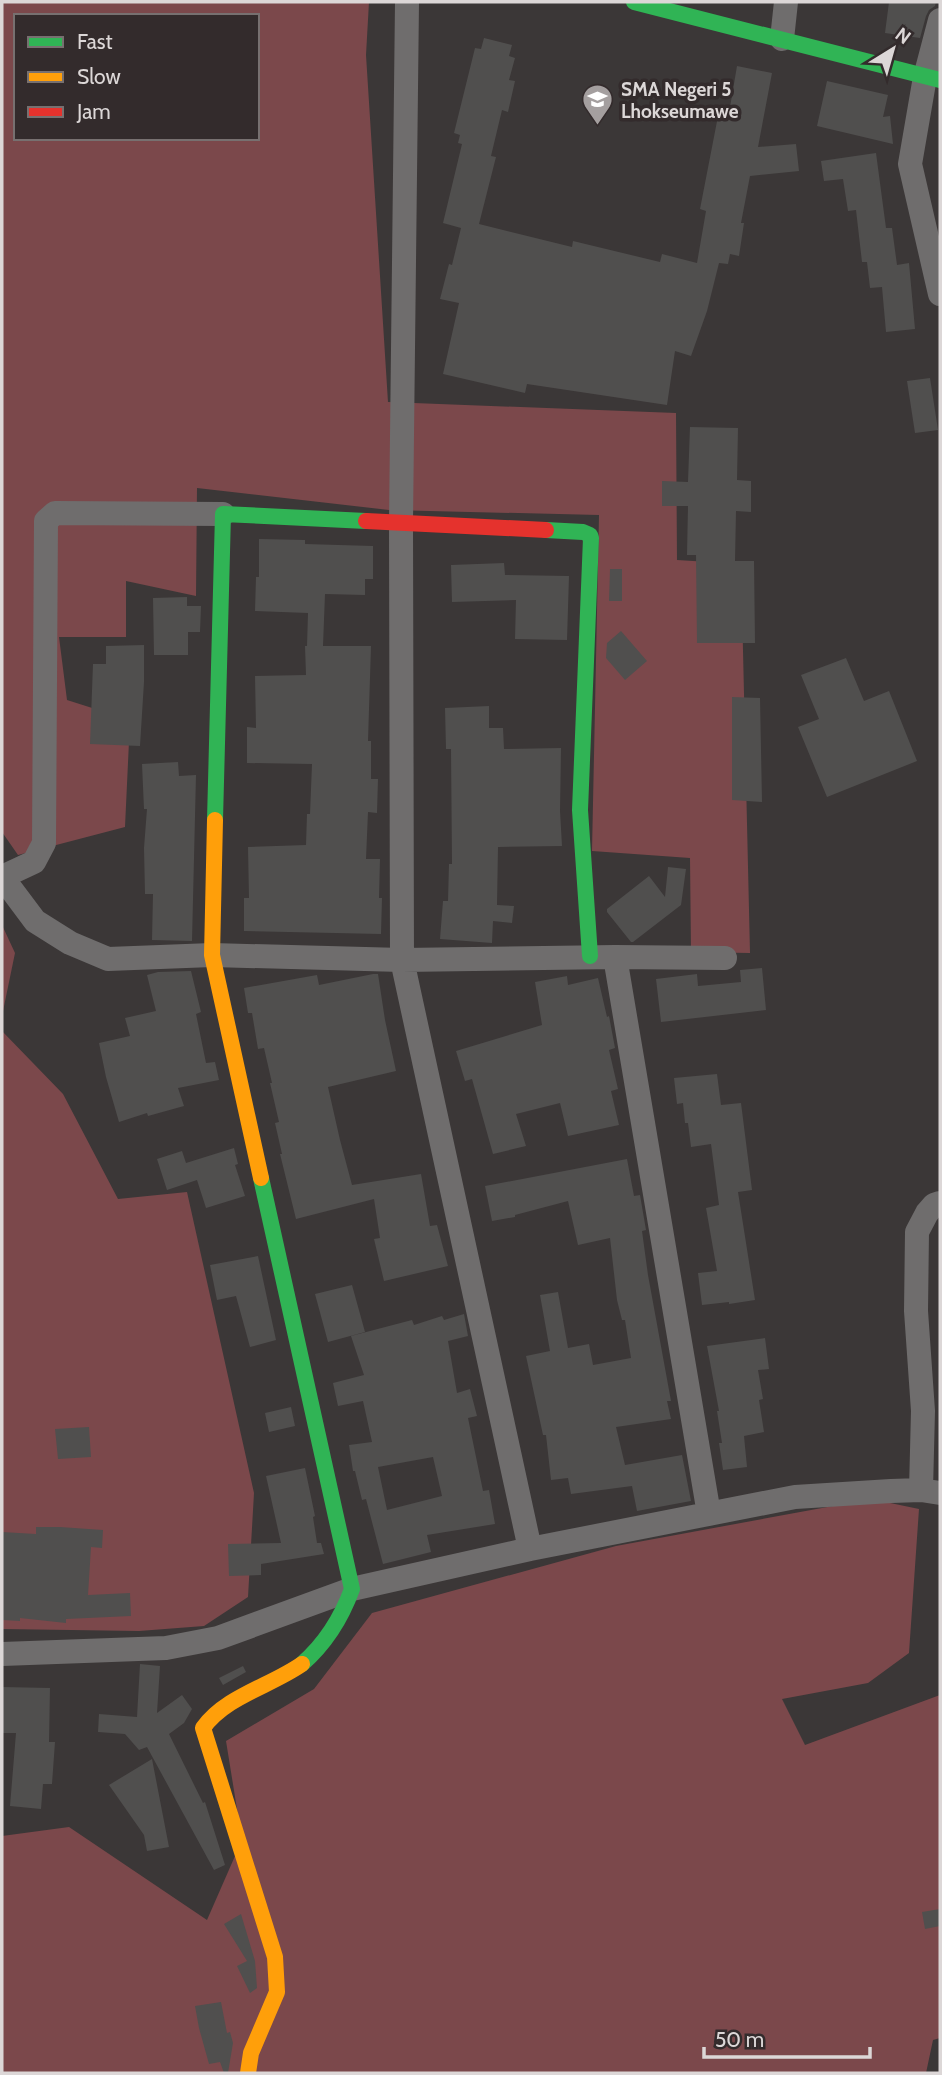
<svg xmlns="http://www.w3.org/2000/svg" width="942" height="2075" font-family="Cabin,sans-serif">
<rect width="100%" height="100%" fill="#3b3737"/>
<path fill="#7b484b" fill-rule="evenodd" d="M2,2H369L366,55L388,402L676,413L677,560L741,564L750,953L691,952L690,858L592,851L599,515L389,510L197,488L196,596L126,581V637H59L67,700L130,720L125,827L18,855L2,832ZM16,16H257V138H16Z
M2,925L15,953L2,1016Z
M2,1031L63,1094L118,1199L187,1192L254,1493L248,1597L204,1626L139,1631L2,1629Z
M871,1499L919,1509L909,1653L868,1683L782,1699L805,1745L940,1695V2038L933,2040L926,2073H2V1836L69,1827L207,1920L242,1840L226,1741L314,1689L372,1613L616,1546Z"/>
<path fill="#504f4e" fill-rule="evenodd" d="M889,2H936L935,6L929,10L926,16L920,38L885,33Z
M484,38L512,45L509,56L515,58L509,80L515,81L508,112L502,110L491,156L496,157L479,224L572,247L573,241L660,262L662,254L697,263L706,211L700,209L719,111L729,113L737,66L772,73L758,147L796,144L799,171L750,176L741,223H744L739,256L730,254L728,264L719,263L707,311L691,356L675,351L667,405L527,384L525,393L443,374L459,303L440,299L449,264L452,265L461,228L443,223L462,144L458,143L460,135L454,133L475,48L481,49Z
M827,81L888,95L883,117L890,116L893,144L817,126Z
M876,153L886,228H892L897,265L909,263L915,329L886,332L882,287L870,288L867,262H862L856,210L848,211L843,179L824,181L821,161Z
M930,378L938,430L915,433L907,381Z
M690,427L738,428L737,480L751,481V512L736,511L735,561H754L755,643H697L696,555H687L688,506H662V481L688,482Z
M259,539L305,540V544L373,546V579H365V595L325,594L323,646H371L368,741H371V779H378L377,813L368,812L366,859H380L379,898H382L381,934L244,931V898H249L248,847L306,845L307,814H310L312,764L247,763V727L256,728L255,676L306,675L305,646H307L308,613L255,611L256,577H259Z
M504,563L505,575L569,576L567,640L515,639L516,600L452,602L451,565Z
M610,569H622V601H609Z
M187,597V606H201L200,632H188V655H154L153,598Z
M621,631L647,661L625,680L606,658L607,643Z
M144,645V682L140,746L90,744L93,664H106V646Z
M846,658L864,701L889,691L917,761L827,797L798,727L819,719L801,675Z
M732,697L760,698L762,802L732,800Z
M489,706V728H503L504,749L561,748L560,811L562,846L498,847L497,905L514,906L512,923L493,921L492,943L440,939L443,901H448L449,864H452L451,749H446L445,708Z
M178,762L179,776L196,775L192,941L152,940L153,894H145L144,848L147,809H144L142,764Z
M668,867L686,869L681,905L633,942H631L607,912V909L649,876L665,897Z
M762,968L766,1010L661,1022L656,979L697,974L698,986L741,982L740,970Z
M191,971L201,1012L196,1014L206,1063L215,1062L219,1080L178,1088L184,1106L148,1116L147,1113L119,1122L106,1077L99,1043L130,1036L125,1018L156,1011L147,975L158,972Z
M373,974H378L385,1020L396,1071L328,1087L340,1140L352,1185L421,1174L430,1226L437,1225L448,1266L384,1281L374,1239L380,1238L374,1199L296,1219L280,1154H282L275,1123L279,1122L270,1083H272L264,1048L258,1049L252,1013H248L244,988L317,975L319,985Z
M567,976L568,985L598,978L607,1017L609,1016L615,1048L609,1050L618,1089L611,1091L619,1125L568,1136L560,1103L516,1114L526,1146L493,1154L472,1079L465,1081L456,1051L542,1025L535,982Z
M717,1074L721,1105L741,1103L752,1190L738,1192L755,1300L729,1304V1302L702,1305L698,1273L717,1271L706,1208L719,1205L711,1144L691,1147L688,1123H685L683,1103L677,1104L674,1078Z
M234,1148L238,1164L235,1165L245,1196L206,1208L197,1180L167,1190L157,1159L182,1151L186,1163Z
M627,1159L634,1196L640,1195L646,1230L642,1231L648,1275L671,1401H667L671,1419L616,1427L625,1465L682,1455L691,1501L637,1511L632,1486L571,1494L568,1478L551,1480L546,1435H543L526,1356L550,1351L540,1295L558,1292L568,1348L589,1344L593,1365L631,1358L625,1320H622L617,1300L610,1238L578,1245L568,1201L515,1215V1217L492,1221L485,1186Z
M258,1256L276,1340L250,1347L236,1296L217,1300L210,1265Z
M352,1285L365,1332L328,1342L315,1294Z
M464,1314L468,1336L448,1341L457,1393L470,1389L477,1416L468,1418L483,1491L489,1490L495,1524L427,1535L431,1552L383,1564L366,1499L362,1500L355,1471H353L349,1445L372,1442L363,1401L338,1406L333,1383L364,1375L351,1336L412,1320L414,1325L442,1316L444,1320ZM433,1457L442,1496L387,1510L378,1467Z
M765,1338L769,1369L758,1370L763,1399L759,1400L764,1432L744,1436L747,1467L723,1470L719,1443H722L717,1411H719L707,1346Z
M291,1407L295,1426L269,1432L265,1413Z
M89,1427L91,1457L58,1459L55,1429Z
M305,1468L315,1516L313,1517L317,1543H321L324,1554L261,1564V1575L229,1576L228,1544L281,1543L266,1476Z
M36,1527H60L103,1530L102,1548L91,1547L88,1595L130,1593L131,1616L66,1619V1623L20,1618V1621L2,1620V1532L36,1534Z
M140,1664L160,1666L157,1713L182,1695L192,1709L184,1723L169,1734L203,1803L205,1802L225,1865L214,1870L147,1747L139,1750L125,1734L98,1732L99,1714L137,1717Z
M243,1666L246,1672L223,1685L219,1678Z
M2,1687L50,1688L49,1742H55L52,1784H43L41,1809L10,1806L16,1733H2Z
M152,1759L169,1847L147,1851L144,1835L109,1785Z
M940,1909V1926L925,1929L922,1912Z
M241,1914L255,1961L257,1988L250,1993L237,1966L247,1961L224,1924Z
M221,2002L227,2033L230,2032L233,2043L228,2073H224L220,2062L209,2064L199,2028L195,2006Z"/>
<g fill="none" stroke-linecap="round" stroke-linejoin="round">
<path stroke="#6f6d6d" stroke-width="24" d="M407,2L401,522L402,960L530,1549
M940,20L925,77L910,164L940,294
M782,39L786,2
M223,514L55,513L46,521L44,843L34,862L2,877L35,921L70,943L108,959L212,955L402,960L615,957L709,1514
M615,957L725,958
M921,1490L923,1411L916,1311L917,1232L927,1213L934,1205L940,1203
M2,1654L166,1648L218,1638L352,1589L530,1549L795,1497L891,1491L921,1490L940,1493"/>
<path stroke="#30b455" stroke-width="16" d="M634,2L940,80
M546,530L583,532L590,535L591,538L580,810L590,956
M215,820L223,514L366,521
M261,1178L352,1589C341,1619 326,1643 302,1664"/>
<path stroke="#ff9f0a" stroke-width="16" d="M215,820L212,955L261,1178
M248,2073L251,2053L277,1992L275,1957L203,1728C226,1696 271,1686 302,1664"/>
<path stroke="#e5322d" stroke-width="16" d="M366,521L546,530"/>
</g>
<defs>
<symbol id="school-pin" viewBox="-11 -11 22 30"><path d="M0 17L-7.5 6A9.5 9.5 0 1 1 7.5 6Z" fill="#a49f9f" stroke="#332b2c"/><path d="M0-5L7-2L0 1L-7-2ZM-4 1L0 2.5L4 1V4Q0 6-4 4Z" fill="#fff"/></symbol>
</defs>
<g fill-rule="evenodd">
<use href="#school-pin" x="580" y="82" width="35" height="47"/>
</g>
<g text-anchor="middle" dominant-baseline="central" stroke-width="7" stroke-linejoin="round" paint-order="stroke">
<g font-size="19" font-weight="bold" fill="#dcd7d7" stroke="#332b2c" text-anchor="start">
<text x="621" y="89">SMA Negeri 5<tspan x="621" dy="22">Lhokseumawe</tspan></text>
</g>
</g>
<rect width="942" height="2075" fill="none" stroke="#dcd7d7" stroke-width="7"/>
<rect x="14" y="14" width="245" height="126" fill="#332b2c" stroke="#777070" stroke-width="2"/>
<rect x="28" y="37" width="35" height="10" fill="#30b455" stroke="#777070" stroke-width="2"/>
<text x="77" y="49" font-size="21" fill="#dcd7d7">Fast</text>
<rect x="28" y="72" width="35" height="10" fill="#ff9f0a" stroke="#777070" stroke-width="2"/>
<text x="77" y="84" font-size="21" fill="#dcd7d7">Slow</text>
<rect x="28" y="107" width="35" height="10" fill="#e5322d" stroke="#777070" stroke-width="2"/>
<text x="77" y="119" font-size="21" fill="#dcd7d7">Jam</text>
<g transform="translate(893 49) rotate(37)" stroke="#332b2c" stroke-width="5" paint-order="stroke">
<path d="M0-5L12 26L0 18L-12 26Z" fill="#dcd7d7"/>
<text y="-10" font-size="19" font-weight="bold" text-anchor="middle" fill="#dcd7d7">N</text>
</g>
<path d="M704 2047v10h166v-10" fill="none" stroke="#dcd7d7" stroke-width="3.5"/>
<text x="715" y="2047" font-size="21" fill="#dcd7d7" stroke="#332b2c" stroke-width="5" paint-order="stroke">50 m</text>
</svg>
